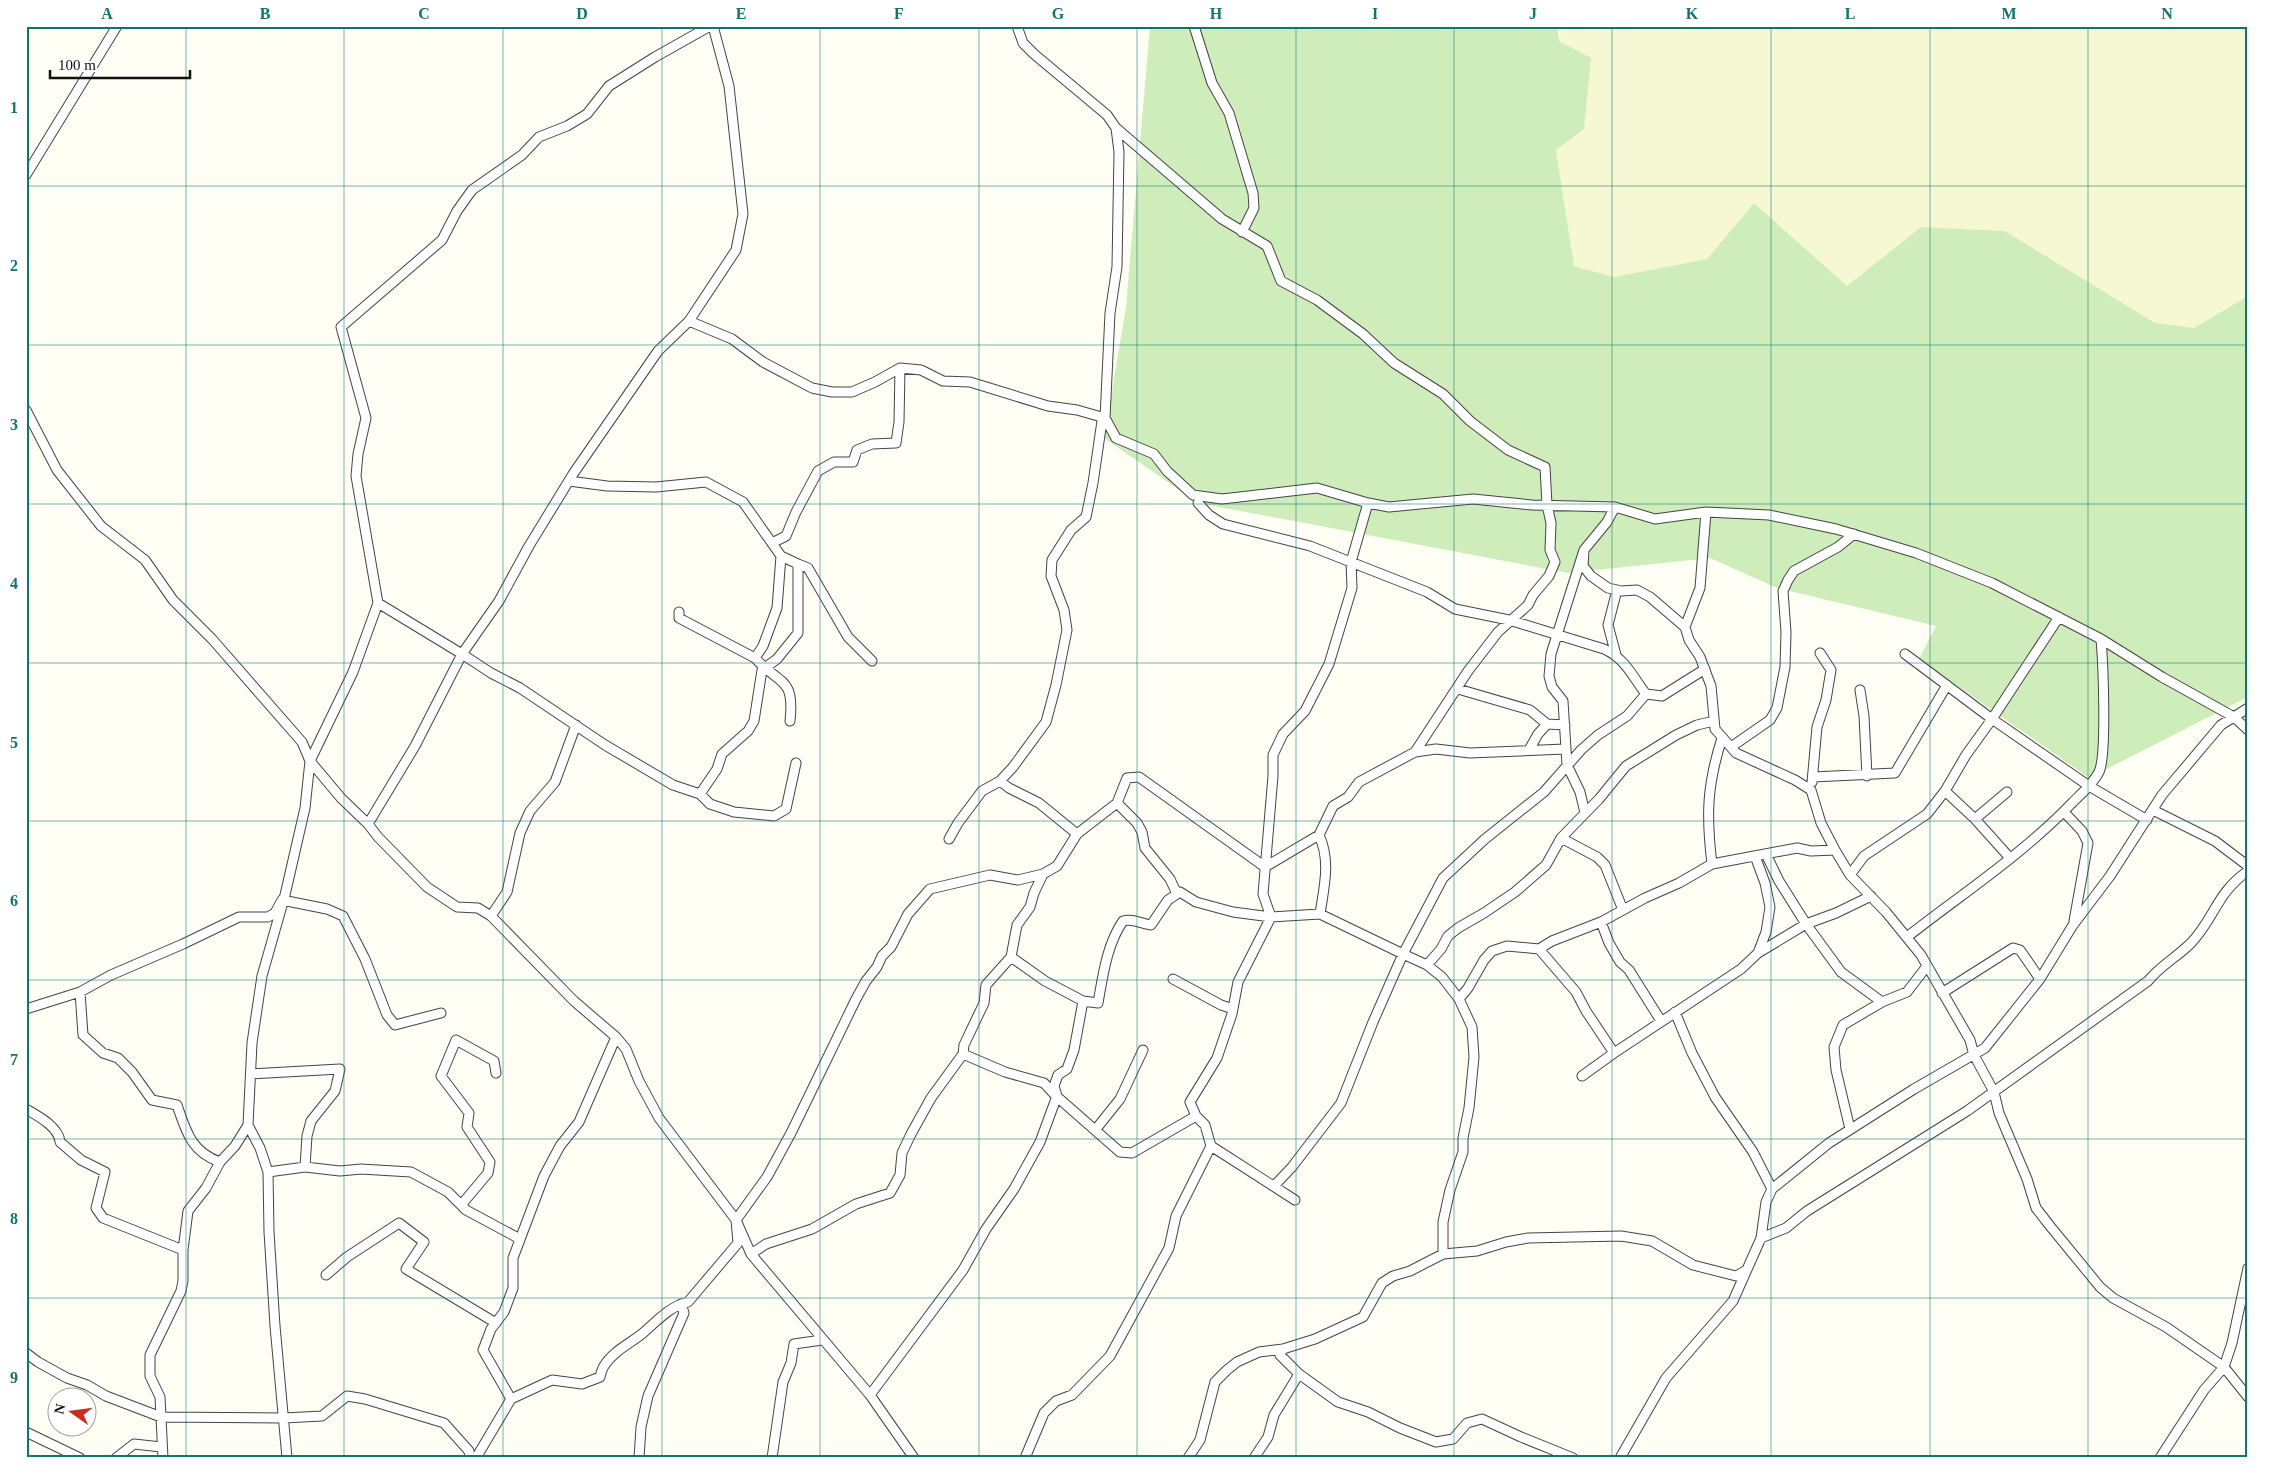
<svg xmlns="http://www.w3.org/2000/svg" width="2274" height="1484" font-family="Georgia,serif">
<rect width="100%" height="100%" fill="#fffef5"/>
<path fill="#f6f7d3" d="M1557,26H2248V296L2194,328L2155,323L2005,231L1921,227L1847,286L1754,203L1707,259L1614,277L1574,266L1556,150L1584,129Z"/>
<path fill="#cfedbb" d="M1150,26H1557L1559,41L1591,58L1584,129L1556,150L1574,266L1614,277L1707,259L1754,203L1847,286L1921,227L2005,231L2155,323L2194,328L2248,296V697L2089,778L1919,659L1936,626L1777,588L1710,558L1568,573L1198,503L1104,438L1126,307Z"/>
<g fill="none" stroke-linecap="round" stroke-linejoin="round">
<defs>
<path id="minor" d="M713,26L729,86L743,214L736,250L689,321L658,351L573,474L529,546L499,601L462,654L491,673L520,688L605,745L673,785L700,794L710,804L734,812L774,816L786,809L796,763
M1194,26L1212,83L1229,113L1253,193L1254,208L1242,232
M26,175L117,26
M689,321L732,339L763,362L812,388L832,392H852L875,382L900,368L921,370L943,381L970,382L1048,406L1077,410L1105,418L1116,438L1154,454L1167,471L1193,495L1222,499L1317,488L1368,503L1389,507L1473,499L1532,505L1615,507L1655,519L1706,512L1769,515L1836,529L1916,553L1992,583L2101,639L2162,677L2234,717L2248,730
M26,410L57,470L101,526L145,560L173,600L212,639L302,742L310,761L341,798L368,824L378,837L427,887L457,907L478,908L491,916L574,1001L616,1037L626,1049L639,1081L659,1118L736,1220L751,1254L870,1395L914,1458
M569,481L607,486L656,487L706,482L743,502L781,556L777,608L763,646L755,658C779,685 795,676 790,721
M772,543L786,536L796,512L818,471L834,462H853L857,450L872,444L896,443L899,422L900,368
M1584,550L1583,566L1591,576L1608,588L1621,591L1637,590L1650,597L1685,627L1689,640L1700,657L1711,686L1715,729L1736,753L1795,780L1811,790L1821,823L1835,850
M798,564L808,568L848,637L872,661
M679,612V618L755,658
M1685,627L1700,588L1706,512
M1905,654L1992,719L2089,786L2147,820
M1616,655L1608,625L1617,590
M1458,689L1530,710L1547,724
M1860,690L1864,716L1867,776
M1646,694L1662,696L1705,669
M1731,747L1770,720L1777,708L1785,667L1786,632L1783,591L1788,580L1794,571L1838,547L1854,534
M1529,750L1538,734L1547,724L1565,725
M1415,752L1436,749L1470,753L1565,749
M1813,777L1895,773L1947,685
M1000,781L1009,788L1039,803L1077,834
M1812,782L1817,727L1826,700L1831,670L1820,653
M1945,791L1975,819L2010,858
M700,794L717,769L722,754L748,731L754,721L762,670L777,659L798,633V564L781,556
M1117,803L1137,823L1142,832L1145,848L1170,879L1177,894
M2153,810L2215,841L2248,866
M2064,812L2082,831L2088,843L2074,921
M1585,813L1580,792L1567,765L1563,701L1552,687L1549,676L1551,654L1584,550L1607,522L1615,507
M1975,819L2007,792
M368,824L415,746L462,654L378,603
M1319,835C1331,861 1324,887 1320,914
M1561,838L1597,857L1605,865L1623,910
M949,839L958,823L982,791L1000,781L1013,767L1046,722L1056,685L1067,630L1064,610L1051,576L1052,560L1071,530L1086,517L1093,483L1102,421L1105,418L1110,313L1117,267L1119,152L1116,128L1107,115L1034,54L1023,43L1017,26
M1766,854L1779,881L1806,924L1841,972L1882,1002
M1712,864C1706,815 1707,785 1722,738
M1850,875L1864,856L1927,814L1945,791L1966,755L1992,719L2059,617
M491,916L507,892L520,833L530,811L555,782L576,725
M1601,922L1609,943L1620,962L1629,970L1661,1021
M1907,937C1962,894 2023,854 2072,803C2081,794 2093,784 2099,772C2107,755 2103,662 2101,639
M1539,949L1576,992L1586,1011L1614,1053L1582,1076
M1758,953L1806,924L1836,913L1871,896
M1011,957L1045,981L1083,1001
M1427,965L1441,949L1448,936L1458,928L1484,913L1515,892L1546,865L1561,838L1599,799L1626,766L1676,735L1697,725L1714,721
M1173,979L1221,1005L1233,1009
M80,992L83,1035L103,1053L118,1058L132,1072L152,1100L177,1105C186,1131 191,1152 220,1162
M1942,993L2013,948L2020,950L2040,979
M1459,999L1468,988L1484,960L1492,951L1507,946L1539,949L1552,941L1601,922L1645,898L1679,883L1712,864L1797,848L1811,851L1835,850L1850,875L1886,912L1921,955L1970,1040L1974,1055L1994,1092L1999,1113L2027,1179L2036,1208L2050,1226L2100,1287L2113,1298L2166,1327L2224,1367L2248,1397
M26,1009L80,992L111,975L183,944L239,917H268L275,913L282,900L327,909L343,916L365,959L387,1015L395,1025L441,1013
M1675,1012L1692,1053L1715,1097L1753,1152L1772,1189
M1614,1053L1741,969L1758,953L1766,932L1770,907L1765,883L1755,856
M963,1054L964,1045L984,1003L986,985L1011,957L1017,925L1030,907L1034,893L1043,874L1057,866L1077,834L1117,803L1127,778L1139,777L1265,867L1319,835L1333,806L1348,797L1359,782L1415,752L1468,671L1498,632L1528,605L1533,595L1549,576L1555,562L1550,550L1551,523L1547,505L1545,467L1508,450L1470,421L1443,394L1394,363L1363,334L1317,300L1281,281L1267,246L1222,219L1116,128
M251,1074L340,1069L335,1091L311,1121L307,1136L305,1167
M26,1109C38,1116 59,1127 60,1142L81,1160L105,1172L96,1208L103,1218L183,1250
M1096,1129L1120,1099L1143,1050
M1850,1129L1836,1070L1834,1047L1843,1025L1882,1002L1907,992L1927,966
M1211,1146L1295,1200
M268,1172L305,1167L340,1171L361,1169L411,1172L448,1192L466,1210L520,1239
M1274,1186L1292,1167L1341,1103L1373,1022L1403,954L1427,965L1442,977L1459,999L1472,1027L1474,1057L1469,1108L1463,1138V1152L1450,1190L1443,1222V1254
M462,1204L488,1173L490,1162L467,1127L469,1113L441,1076L456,1040L494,1061L496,1073
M1761,1238L1786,1228L1807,1211L1967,1111L2148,981C2160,966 2177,957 2191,943C2214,919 2217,892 2248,871
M751,1254L766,1244L812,1229L856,1204L890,1193L900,1175L902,1153L911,1134L931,1098L963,1054L1005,1072L1044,1083L1055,1095L1120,1152L1132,1153L1196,1116
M326,1275L347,1257L399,1223L424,1242L406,1269L496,1323
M1283,1349L1280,1355L1299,1374L1338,1402L1368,1412L1400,1428L1436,1442L1453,1439L1467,1423L1482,1419L1521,1437L1573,1458
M26,1353L38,1362L67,1378L87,1385L106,1396L161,1417L284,1418L322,1416L347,1396L365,1399L444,1423L469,1451L470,1458
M870,1395L963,1270L986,1229L1014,1189L1040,1142L1057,1096L1054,1086L1058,1075L1067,1069L1074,1050L1083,1001L1098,1003C1103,975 1107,944 1123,921C1133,918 1141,924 1151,925L1168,900L1180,892L1196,902L1233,912L1271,917L1320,914L1403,954L1443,878L1485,839L1544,792L1581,750L1598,735L1627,716L1646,694C1632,676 1626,659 1604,649L1509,620L1455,609L1427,592L1310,546L1223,524L1209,515L1198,503
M511,1399L483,1350L491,1329L504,1312L513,1288V1258L544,1176L560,1146L579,1122L616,1037
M26,1432L80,1458
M116,1458L134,1444L161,1447
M163,1458L160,1397L150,1376V1355L181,1291L183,1281V1250L188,1211L206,1188L220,1162L235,1146L248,1125
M287,1458L275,1326L269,1232L268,1172L260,1148L248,1125L252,1043L262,976L285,895L305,808L310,761L353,672L378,603L356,476L358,454L366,418L341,327L442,240L457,211L472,190L522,155L539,137L567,126L587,114L609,86L655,57L710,26
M476,1458L511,1399L552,1380L582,1384L600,1377C601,1373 602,1369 604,1366C613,1351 631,1343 643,1333C657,1321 670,1306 688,1302L738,1243L736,1220L767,1177L791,1133L856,999L866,981L877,967L882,956L891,947L908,914L930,889L990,875L1018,880L1043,874
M639,1458L641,1427L648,1396L684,1313L681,1304
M772,1458L783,1382L791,1363L794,1344L822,1340
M1025,1458L1044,1413L1056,1401L1072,1395L1110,1356L1169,1248L1176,1216L1211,1146L1205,1125L1196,1116L1190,1102L1217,1058L1232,1014L1238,982L1271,917L1263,894L1273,776V755L1283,734L1305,711L1329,664L1352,588L1351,562L1368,503
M1188,1458L1200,1440L1215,1382L1227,1370L1237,1362L1259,1352L1283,1349L1315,1339L1363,1317L1382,1283L1393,1276L1410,1271L1443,1254L1477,1251L1506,1242L1528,1238L1621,1236L1652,1241L1693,1265L1736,1276L1745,1271
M1254,1458L1268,1437L1274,1415L1299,1374
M1620,1458L1666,1378L1733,1301L1761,1238L1766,1202L1772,1189L1829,1143L1914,1089L1985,1048L2040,979L2073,925L2110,876L2162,795L2221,725L2248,708
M2160,1458L2204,1390L2224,1367L2232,1343L2248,1268"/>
</defs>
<use href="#minor" stroke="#444" stroke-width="11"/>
<use href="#minor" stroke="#fff" stroke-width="9"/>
</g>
<path fill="none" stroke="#0f766e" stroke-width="1" stroke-opacity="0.55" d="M186,26V1458M344,26V1458M503,26V1458M662,26V1458M820,26V1458M979,26V1458M1137,26V1458M1296,26V1458M1454,26V1458M1612,26V1458M1771,26V1458M1930,26V1458M2088,26V1458M26,186H2248M26,345H2248M26,504H2248M26,663H2248M26,821H2248M26,980H2248M26,1139H2248M26,1298H2248"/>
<rect width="2274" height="1484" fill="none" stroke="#ffffff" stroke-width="55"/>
<g transform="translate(72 1412) rotate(284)"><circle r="24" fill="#ffffff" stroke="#a0a0a0"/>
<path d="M0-4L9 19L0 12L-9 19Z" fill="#c92c21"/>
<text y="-8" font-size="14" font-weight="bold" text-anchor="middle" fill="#111111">N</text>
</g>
<path d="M50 70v8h140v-8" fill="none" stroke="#111111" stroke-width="2.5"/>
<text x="58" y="70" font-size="15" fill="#111111" stroke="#ffffff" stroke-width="4" paint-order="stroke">100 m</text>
<rect x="28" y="28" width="2218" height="1428" fill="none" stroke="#0f766e" stroke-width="2"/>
<g font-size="16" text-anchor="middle" font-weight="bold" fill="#0f766e">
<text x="107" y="19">A</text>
<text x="265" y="19">B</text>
<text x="424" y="19">C</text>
<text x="582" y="19">D</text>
<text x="741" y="19">E</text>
<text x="899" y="19">F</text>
<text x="1058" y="19">G</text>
<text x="1216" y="19">H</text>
<text x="1375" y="19">I</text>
<text x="1533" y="19">J</text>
<text x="1692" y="19">K</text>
<text x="1850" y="19">L</text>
<text x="2009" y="19">M</text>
<text x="2167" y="19">N</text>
<text x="14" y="113">1</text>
<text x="14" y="271">2</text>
<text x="14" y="430">3</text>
<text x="14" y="589">4</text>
<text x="14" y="748">5</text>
<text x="14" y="906">6</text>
<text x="14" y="1065">7</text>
<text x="14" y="1224">8</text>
<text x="14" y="1383">9</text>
</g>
</svg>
